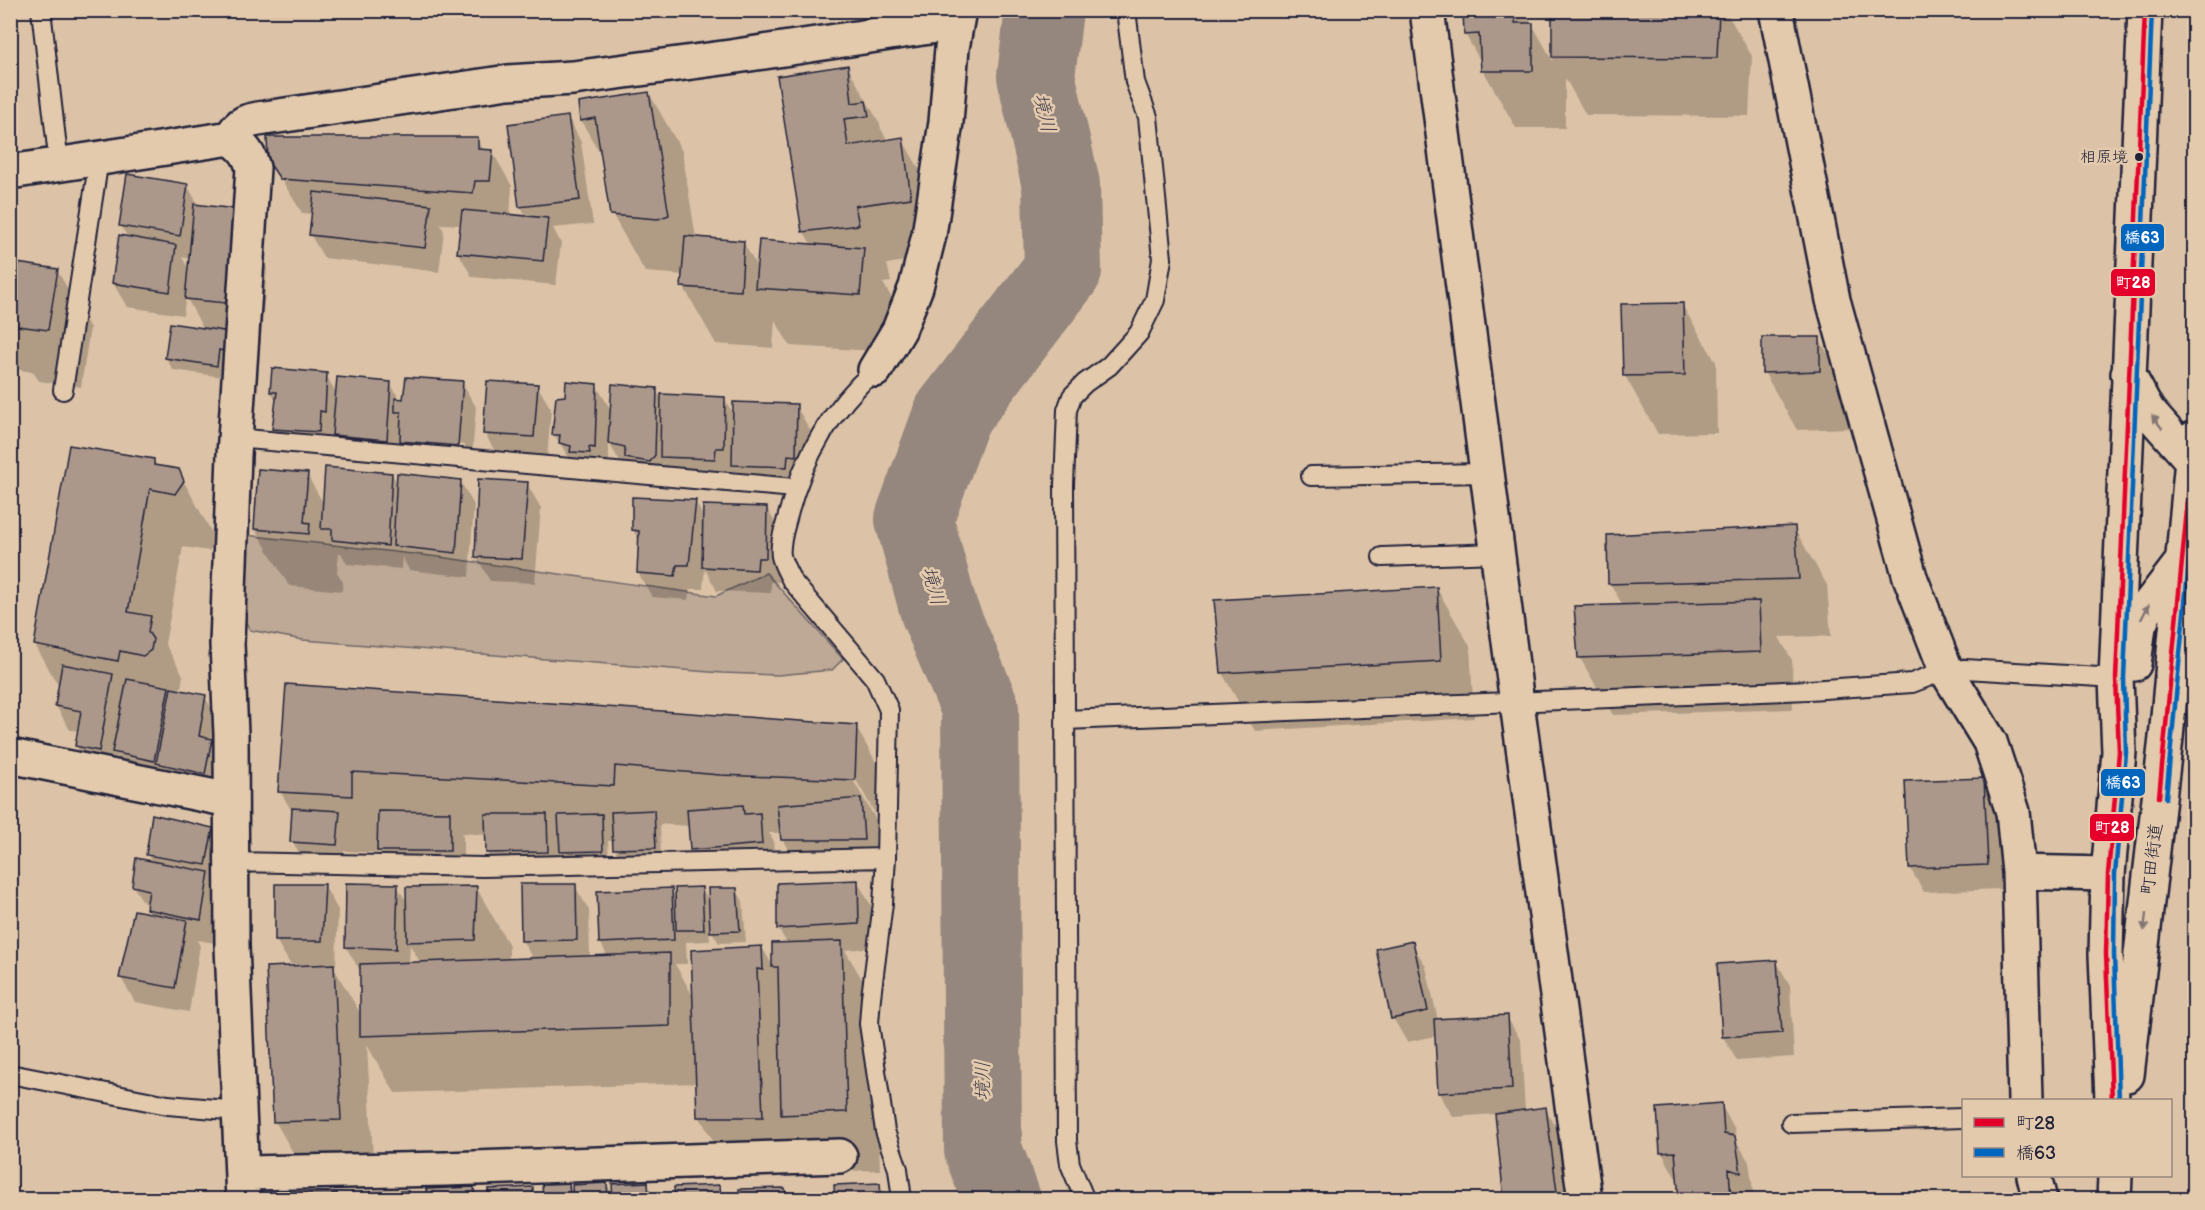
<svg xmlns="http://www.w3.org/2000/svg" width="2205" height="1210" font-family="'Balsamiq Sans','Klee One',sans-serif">
<rect width="100%" height="100%" fill="#dcc3a7"/>
<filter id="ink" filterUnits="userSpaceOnUse"><feTurbulence type="fractalNoise" baseFrequency=".0167" numOctaves="2"/><feDisplacementMap in="SourceGraphic" scale="12" xChannelSelector="R" yChannelSelector="G"/><feConvolveMatrix kernelMatrix="1 2 1 2 8 2 1 2 1" color-interpolation-filters="sRGB"/></filter>
<g filter="url(#ink)">
<path fill="#bea996" stroke="#706668" stroke-width="1.5" d="M245,535L439,557L716,596L766,573L843,659L832,670L778,675L722,673L303,640L250,630L243,616Z"/>
<path fill="#0003" fill-rule="evenodd" d="M1465,10H1524L1553,61V10H1725L1752,56L1749,116L1586,115L1565,78V128H1516L1483,70L1482,64L1465,34Z
M847,66L880,124L881,129L888,141L902,139L935,196L943,255L887,264L891,282L883,283L897,307L892,352L790,346L775,320L773,348L716,344L683,286L684,275L645,272L612,214L603,158L581,121L649,93L682,151L696,238L743,242L758,268L812,246L804,232Z
M568,117L581,142L593,224L553,228L561,243L556,285L472,277L458,252L462,225L440,224L444,231L439,272L324,258L310,234L313,214L302,213L270,161L477,138L484,151H492L512,186L510,216L527,217L521,207Z
M187,185L199,206L234,210L267,268L259,360L234,358L223,377L173,370L166,358L204,330L186,297L183,315L127,307L113,283L128,238L121,226ZM182,257L190,259L189,270Z
M10,260L18,265L57,270L90,328L81,387L39,381L33,372L20,370L10,355Z
M1682,305L1716,362L1717,433L1658,434L1625,376Z
M1819,338L1852,396V428L1797,430L1764,372Z
M326,375L337,394L390,383L400,400L462,383L476,407L471,470L415,464L402,441L400,463L347,459L333,433L332,456L288,453L274,429L277,403L271,392ZM414,440L465,445V448L414,444Z
M537,385L551,409L547,460L499,458L485,434Z
M596,385L612,412L656,390L663,402L724,398L734,415L796,406L810,430L809,479L747,489L738,472L729,471L728,483L668,479L664,486L641,482L623,467L609,443V471L575,467L554,434L567,397Z
M154,460L157,467L178,471L216,540L209,551L183,547L165,644L183,675L181,689L182,692L205,697L219,721V798L128,776L116,756L112,774L90,770L76,746L79,731L70,730L56,706L59,687L35,645Z
M392,474L398,485L460,481L474,505L469,577L409,570L402,557L401,569L347,564L341,553H339L337,572L343,582L342,591L289,586L255,529L307,475L324,504Z
M527,484L541,508L535,583L490,581L476,556Z
M695,501L704,518L767,508L780,532L779,582H771V593L717,591L705,569L703,589H690L688,600L652,597L638,573L640,542L633,530Z
M1794,528L1827,585L1831,636L1779,637L1792,660L1793,709L1613,715L1580,658L1623,606L1610,583Z
M1437,589L1470,646L1474,718L1255,731L1222,673L1216,602Z
M287,686L856,727L889,785L887,834L856,780H853L886,837H875L877,864L796,863L782,839V833H769L773,839L775,868L706,873L692,849L690,826L660,824L661,859L622,861L615,849L614,841H608L609,863L568,864L560,849L561,876L501,877L487,853V835L461,833L463,837V875H393L380,853L344,851V856L299,853L292,841L294,815L280,791Z
M1983,780L1997,804L2001,889L1924,892L1910,868Z
M212,830L226,854L222,898L215,943L197,940L200,946L189,1012L135,1002L121,978L151,914L133,886L152,863L147,854Z
M857,881L871,905L872,948L845,950L874,1000L880,1170L815,1172L794,1136L796,1174H732L699,1116L697,1083L395,1093L367,1045L374,1177L308,1179L275,1121L305,967V965L290,964L276,940L324,885L338,910L336,965H332L362,1016L360,971L346,947L397,886L408,904L476,887L509,945V960L533,959L522,940L575,886L589,910L590,957H608L600,942L671,890L677,900L702,888L711,904L736,889L743,901L746,942L719,943L709,927L710,941L686,942L687,964H675L694,998L762,947L774,968V945L788,944L778,929ZM410,945L421,964H409Z
M1412,943L1426,967L1438,1020L1507,1017L1521,1041L1525,1111L1545,1108L1578,1166L1583,1200H1506L1496,1114L1453,1117L1439,1093L1436,1036L1407,1042L1393,1018Z
M1776,961L1790,985L1794,1057L1737,1061L1723,1037L1718,965Z
M1721,1105L1735,1129L1736,1140L1749,1162L1754,1196L1742,1192L1743,1200H1680L1679,1177H1675L1662,1153Z
M568,1184L574,1193L607,1184L614,1198L647,1184L656,1200H544Z
M879,1185L888,1200H836Z
M719,1187L726,1200H676Z
M473,1188L480,1200H428Z
M532,1189L538,1200H490Z
M784,1189L790,1200H741Z"/>
<g fill="none" stroke-linecap="round" stroke-linejoin="round">
<path stroke="#95867e" stroke-width="78" d="M1002,1200L983,1150L980,708L939,611L914,519L952,415L1063,270L1061,185L1036,76L1044,10"/>
</g>
<path fill="#ab988b" stroke="#22223b" stroke-width="1.5" d="M1463,10H1515V23H1533V71H1481L1479,34L1464,35Z
M1552,10H1719L1717,58L1552,57Z
M848,65L852,103L866,101L869,116L844,119L848,146L903,137L911,198L855,206L859,225L802,232L777,76Z
M649,92L669,215L658,219L610,215L595,118L580,121L578,103Z
M568,116L580,200L519,207L508,124Z
M267,137H478V149L493,150L490,181H475L473,193L280,179L268,161Z
M127,174L188,184L180,236L119,226Z
M314,192L431,205L425,248L309,235Z
M194,204L235,209L226,303L185,299Z
M462,210L548,218L543,261L457,253Z
M119,235L176,245L170,292L112,283Z
M685,236L744,241L741,291L681,287Z
M759,240L864,248L860,295L755,288Z
M10,258L16,260L17,263L58,269L48,330L10,325Z
M1683,303L1685,375L1623,376L1621,304Z
M170,323L230,332L228,352L219,350L217,366L165,358Z
M1762,337H1820V371L1762,373Z
M272,368L327,373L325,412L320,411L319,432L272,429L277,392H270Z
M337,377L391,382L387,440L332,435Z
M406,377L463,381L458,446L400,441L401,412H395V398L403,399Z
M487,381L538,384L534,437L483,434Z
M566,381L597,384L595,448L589,447L590,453L570,452L571,446L559,443L560,435H552L556,397L565,396Z
M612,384L657,388L655,455L650,462L625,458V447L608,443Z
M661,394L725,397L724,448H716L715,459L660,457Z
M733,402L797,404L796,456L788,455L787,467L732,465Z
M69,445L154,459V465L179,469L184,481L175,494L150,489L128,612L151,616L148,632L153,639L151,650L143,656L120,651L118,661L34,645Z
M325,467L392,473L388,546L332,540V529H321Z
M258,469L308,473L304,522L310,523L309,534L254,529Z
M397,473L461,480L456,553L393,546Z
M478,479L528,482L522,559L475,557Z
M632,497L696,500L689,565H677L675,576L637,573L639,531L632,530Z
M703,505L767,507L766,558H758L757,570L702,567Z
M1795,526L1799,579L1608,584L1607,535Z
M1437,587L1441,661L1221,673L1214,600Z
M1759,601L1761,652L1578,658L1574,606Z
M62,664L113,674L99,751L75,746L81,711L55,706Z
M127,679L169,687L154,761L112,752Z
M286,684L857,725L855,780L720,775L615,766L614,786L352,772V796L278,792Z
M171,688L206,695L199,736L212,739L205,774L156,763Z
M1984,778L1988,865L1909,868L1905,781Z
M861,798L864,840H781L777,805Z
M743,805L744,814L760,813L762,844L690,850L687,809Z
M292,808L340,811L337,845L290,842Z
M654,810L656,848L613,849L611,812Z
M378,811L450,812V851H377Z
M152,814L213,828L206,865L146,855Z
M485,814H547L548,852L486,853Z
M602,814L603,851L560,852L558,815Z
M136,858L209,872L201,920L146,909L149,890L132,886Z
M858,880L859,924L777,929V883Z
M346,883L398,884L396,949L345,947Z
M275,884H325L322,941H275Z
M520,884H576L577,940L521,941Z
M477,886L475,940L407,942L406,887Z
M702,887L704,930H676L675,888Z
M672,888L674,940L599,943L597,891Z
M708,888H737L740,931L710,932Z
M134,910L187,920L175,988L119,978Z
M842,941L847,1112L781,1115L778,967H772V943Z
M1413,941L1428,1011L1391,1019L1376,949Z
M762,946L763,970L757,969L763,1117H697L691,950Z
M670,953V1026L360,1036V964Z
M1777,960L1782,1033L1722,1037L1717,964Z
M334,964L341,1120L273,1122L266,967Z
M1508,1015L1512,1089L1438,1093L1434,1019Z
M1722,1103L1724,1134L1735,1136L1741,1173L1729,1169L1731,1200H1679L1675,1152L1660,1153L1657,1108Z
M1546,1107L1558,1200H1504L1495,1114Z
M569,1182L570,1200H543L542,1183Z
M648,1182L649,1200H613L612,1184Z
M607,1183L608,1200H573L572,1185Z
M880,1183L881,1200H835L834,1185Z
M720,1185L721,1200H675L674,1187Z
M474,1187L475,1200H427L426,1189Z
M533,1187V1200H489L488,1189Z
M785,1188L786,1200H740L739,1189Z
M408,1191V1200H370V1192Z
M337,1193L338,1200H283V1194Z"/>
<g fill="none" stroke-linecap="round" stroke-linejoin="round">
<defs>
<path id="lane" d="M41,10L59,165
M875,370C831,409 803,458 788,515C785,527 779,543 781,556C783,565 788,573 792,581L875,679L889,710L886,858L883,903L871,997L869,1024L885,1131L898,1169L902,1200
M63,390L99,159
M236,438L795,488
M1311,476L1487,473
M1382,557L1498,553
M1065,720L1809,690L1912,683L1946,670L1965,669L2116,678
M231,862L483,867L886,858
M10,1074L168,1105L239,1111
M1791,1123L1964,1118
M1085,1200L1070,1164L1067,1141L1064,485L1067,410L1072,396L1085,383L1109,366L1139,333L1155,300L1162,259L1148,117L1135,82L1126,10"/>
<path id="street" d="M1427,10L1517,703L1585,1200
M1776,10L1833,300L1910,577L1946,670L1990,742L2013,812L2019,872L2025,1100
M231,138C243,147 249,153 253,168L234,455L227,644L231,734L232,946L243,1200
M10,172L231,138C239,122 248,120 265,118L508,82L573,78L730,57L956,23
M875,370L899,330L916,287L929,235L946,122L952,48L959,10
M10,756L230,800
M2019,872L2108,874
M242,1173L445,1169L840,1156
M2034,1176L2040,1200"/>
<path id="primary" d="M2128,374L2148,411L2194,463
M2134,664L2139,626L2148,606L2184,559
M2127,1075L2166,738L2194,438
M2112,1100L2106,954L2108,874L2119,752L2116,678L2145,10
M2114,1200L2115,1176"/>
</defs>
<use href="#lane" stroke="#22223b" stroke-width="22"/>
<use href="#street" stroke="#22223b" stroke-width="38"/>
<use href="#primary" stroke="#22223b" stroke-width="38"/>
<use href="#lane" stroke="#e4caac" stroke-width="18"/>
<use href="#street" stroke="#e4caac" stroke-width="33"/>
<use href="#primary" stroke="#e4caac" stroke-width="33"/>
<defs>
<path id="bus-1" d="M2159,797L2194,438
M2112,1100L2106,954L2108,874L2119,752L2116,678L2145,10"/>
<path id="bus-2" d="M2166,798L2194,510
M2119,1100L2114,954L2115,874L2126,753L2124,678L2152,10"/>
</defs>
<use href="#bus-1" stroke="#e4caac" stroke-width="9"/>
<use href="#bus-2" stroke="#e4caac" stroke-width="9"/>
<use href="#bus-1" stroke="#e4002b" stroke-width="4.5"/>
<use href="#bus-2" stroke="#0065bd" stroke-width="4.5"/>
</g>
<defs><path id="oneway-solid" d="M-6-.8H1V-3.2L6.5 0L1 3.2V.8H-6Z" transform="scale(1.5)"/></defs>
<g fill="#837674">
<use href="#oneway-solid" transform="translate(2157 422) rotate(-128)"/>
<use href="#oneway-solid" transform="translate(2145 612) rotate(-62)"/>
<use href="#oneway-solid" transform="translate(2145 922) rotate(97)"/>
</g>
</g>
<circle fill="#22223b" stroke="#e4caac" stroke-width="2" cx="2139" cy="157" r="5"/>
<g text-anchor="middle" dominant-baseline="central" stroke-width="5" stroke-linejoin="round" paint-order="stroke">
<g font-size="16" fill="#22223b" stroke="#e4caac" text-anchor="end">
<text x="2128" y="157">相原境</text>
</g>
<g font-size="18" fill="#22223b" stroke="#e4caac">
<text transform="translate(2152 859) rotate(-83)">町田街道</text>
</g>
<g font-size="20" font-style="italic" fill="#3f3b4c" stroke="#e4caac">
<text transform="translate(1044 113) rotate(77)">境川</text>
<text transform="translate(933 586) rotate(74)">境川</text>
<text transform="translate(983 1081) rotate(-90)">境川</text>
</g>
</g>
<g stroke="#e4caac" stroke-width="2">
<rect x="2120" y="223" width="45" height="29" rx="6" fill="#0065bd"/>
<rect x="2110" y="268" width="46" height="29" rx="6" fill="#e4002b"/>
<rect x="2100" y="768" width="46" height="29" rx="6" fill="#0065bd"/>
<rect x="2089" y="813" width="46" height="29" rx="6" fill="#e4002b"/>
</g>
<g font-size="16" text-anchor="middle" font-weight="bold" fill="#fff">
<text x="2142" y="243">橋63</text>
<text x="2133" y="288">町28</text>
<text x="2123" y="788">橋63</text>
<text x="2112" y="833">町28</text>
</g>
<rect width="2205" height="1210" fill="none" stroke="#e4caac" stroke-width="36"/>
<rect x="18" y="18" width="2169" height="1174" fill="none" stroke="#22223b" stroke-width="2" filter="url(#ink)"/>
<rect x="1962" y="1099" width="210" height="78" fill="#e4caac" stroke="#96877f" stroke-width="1.5"/>
<rect x="1974" y="1118" width="30" height="9" fill="#e4002b" stroke="#96877f" stroke-width="1.5"/>
<text x="2016" y="1129" font-size="18" fill="#22223b">町28</text>
<rect x="1974" y="1148" width="30" height="9" fill="#0065bd" stroke="#96877f" stroke-width="1.5"/>
<text x="2016" y="1159" font-size="18" fill="#22223b">橋63</text>
</svg>
